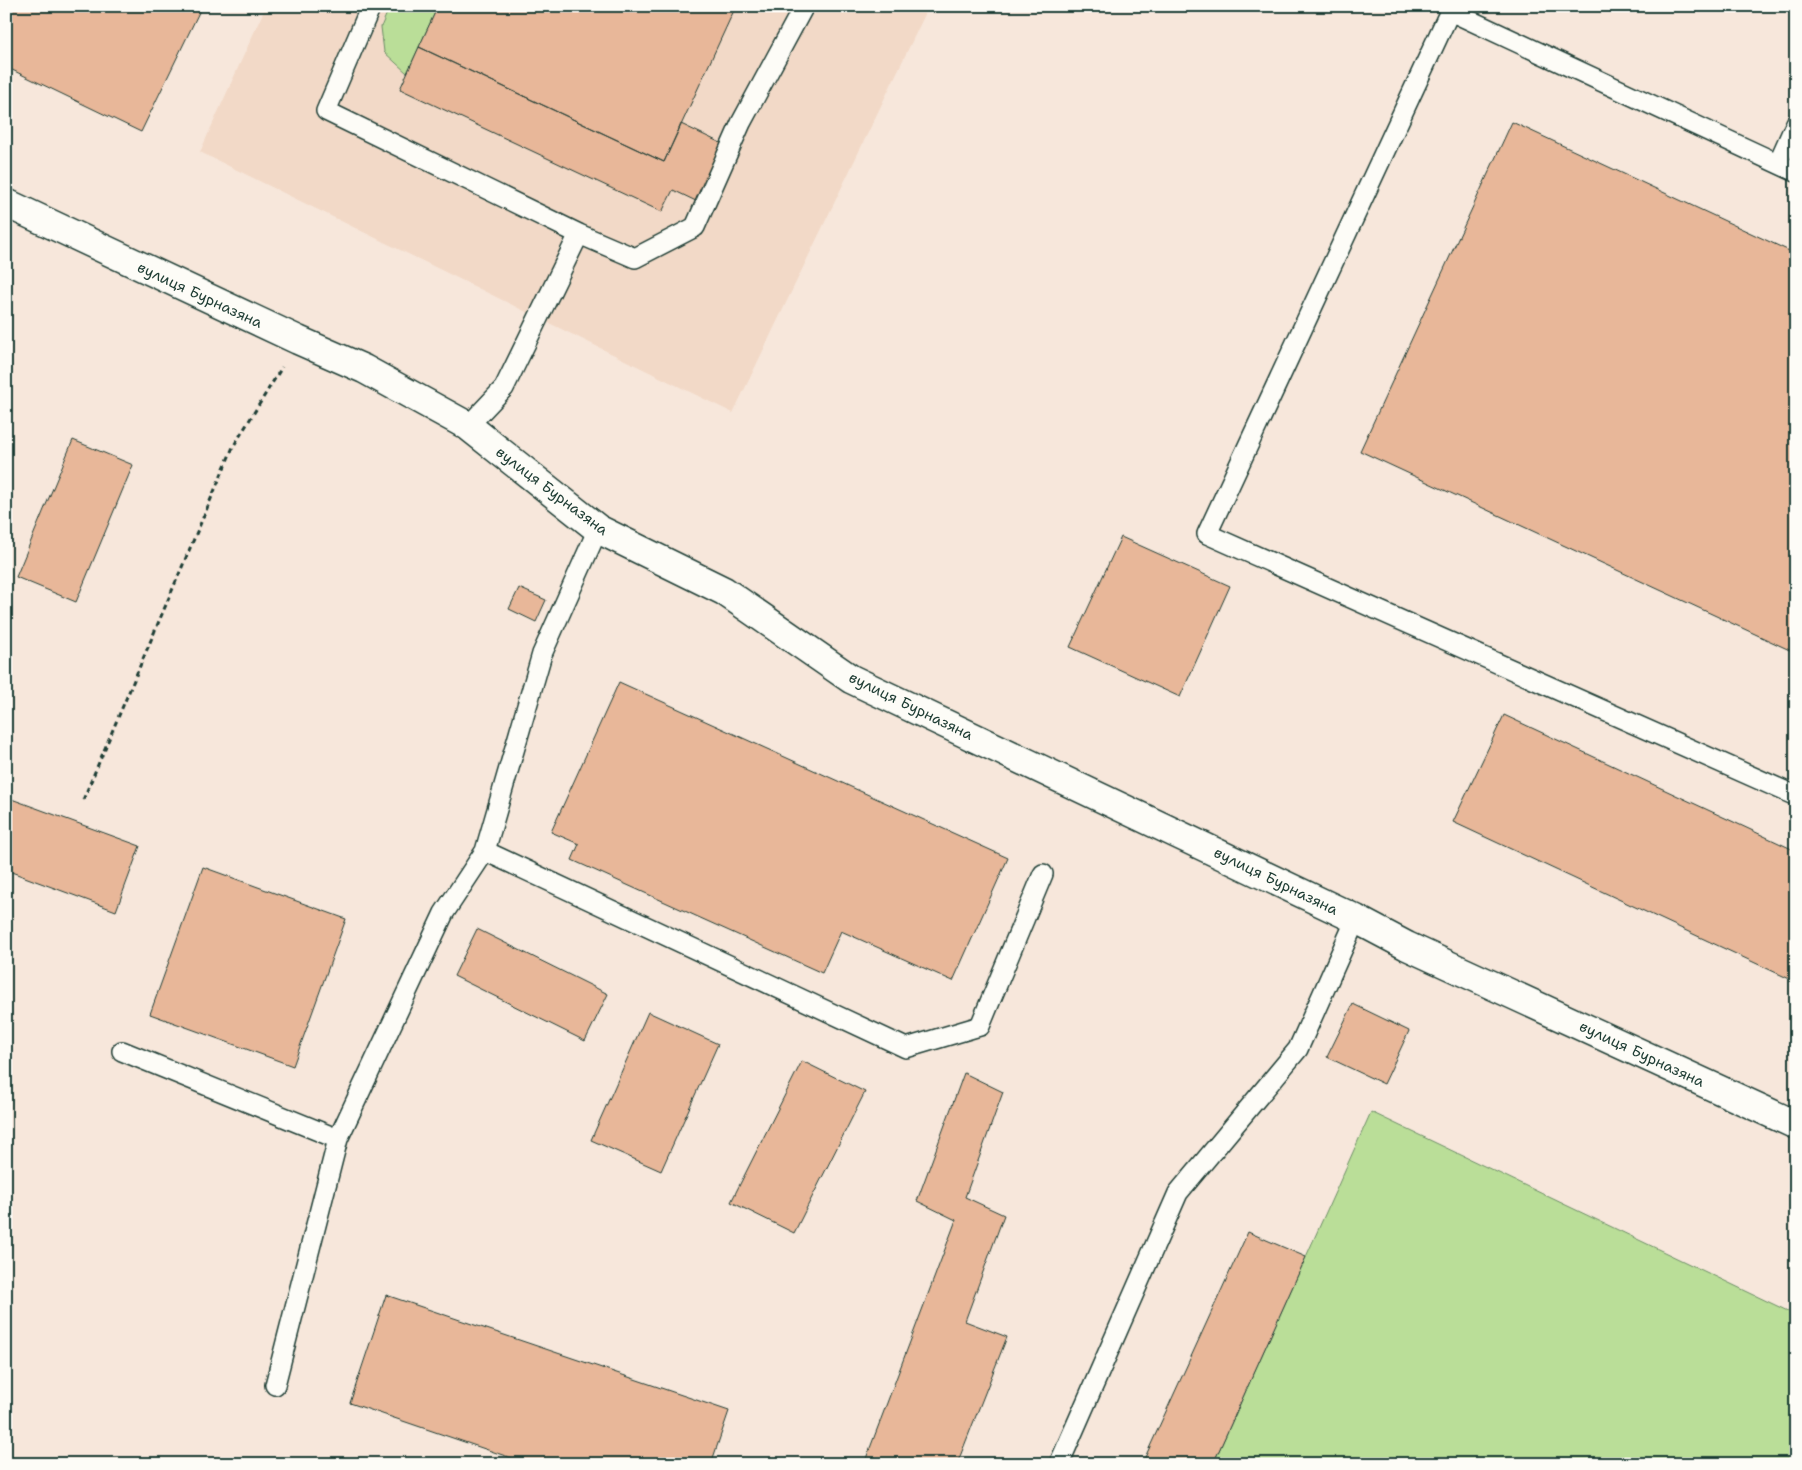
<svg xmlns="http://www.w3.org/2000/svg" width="1802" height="1470" font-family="'Shantell Sans',sans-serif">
<rect width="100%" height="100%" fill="#f7e7db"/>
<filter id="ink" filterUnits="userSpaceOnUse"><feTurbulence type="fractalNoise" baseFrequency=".02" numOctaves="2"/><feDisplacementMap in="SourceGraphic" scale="10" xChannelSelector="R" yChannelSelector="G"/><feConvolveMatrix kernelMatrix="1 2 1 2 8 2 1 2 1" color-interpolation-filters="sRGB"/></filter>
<g filter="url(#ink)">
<path fill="#f2d9c7" d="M266,6H929L733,413L200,152Z"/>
<path fill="#bade98" stroke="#6c8e66" d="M390,6H438L407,73L384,52L381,27Z
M1371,1112L1796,1315V1464H1213Z"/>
<path fill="#e8b799" stroke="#1f3d34" d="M6,6H202L141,132L6,67Z
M438,6H736L664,162L419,47Z
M419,47L664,162L681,124L725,145L698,202L673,190L662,212L400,89Z
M1512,122L1796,254V653L1360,451Z
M73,440L133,465L76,602L16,577Z
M1121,537L1230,586L1180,697L1070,647Z
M519,588L546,600L536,622L509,609Z
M619,682L1008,858L953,981L841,931L822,973L572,860L579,844L551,832Z
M1504,715L1796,851V982L1453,822Z
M6,797L140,846L116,911L6,870Z
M203,867L346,919L293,1066L150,1014Z
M477,929L608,994L585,1041L454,976Z
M1353,1004L1409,1031L1384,1084L1327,1057Z
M648,1012L718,1044L661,1171L591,1140Z
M802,1061L865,1092L794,1233L731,1202Z
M964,1073L1003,1092L965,1197L1004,1215L965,1321L1007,1337L957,1464H864L956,1220L917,1201Z
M1248,1232L1306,1257L1213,1464H1142Z
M386,1295L729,1411L711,1464H529L350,1403Z"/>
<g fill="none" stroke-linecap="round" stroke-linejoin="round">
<defs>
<path id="service" d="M371,6L326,111L579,234L635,258L695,227L741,123L804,6
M1778,163L1796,123
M1796,172L1450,11L1207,534L1796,796
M468,426L504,388L579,234
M598,529L542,654L485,851L906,1048L980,1026L1043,874
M122,1051L338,1139L444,913L485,851
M275,1385L338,1139
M1059,1464L1178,1193L1298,1049L1356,919"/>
<path id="minor" d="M6,203L298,340L364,369L468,426L598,529L724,591L851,679L1356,919L1407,946L1796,1125"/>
</defs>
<use href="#service" stroke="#1f3d34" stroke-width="22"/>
<use href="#minor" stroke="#1f3d34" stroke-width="31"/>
<path stroke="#1f3d34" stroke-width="3" stroke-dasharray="5 4" stroke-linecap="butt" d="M83,800L233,447L282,367"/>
<use href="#service" stroke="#fdfcf7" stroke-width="19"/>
<use href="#minor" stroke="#fdfcf7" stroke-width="28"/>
</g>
</g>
<g text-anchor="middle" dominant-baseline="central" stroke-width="5" stroke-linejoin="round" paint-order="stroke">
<g font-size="15" fill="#1f3d34" stroke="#fdfcf7">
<text transform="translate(200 295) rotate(25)">вулиця Бурназяна</text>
<text transform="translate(552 491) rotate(37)">вулиця Бурназяна</text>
<text transform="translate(911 706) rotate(26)">вулиця Бурназяна</text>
<text transform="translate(1276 881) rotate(26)">вулиця Бурназяна</text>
<text transform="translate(1642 1054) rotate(25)">вулиця Бурназяна</text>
</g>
</g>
<rect width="1802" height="1470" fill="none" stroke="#fdfcf7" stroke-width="25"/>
<rect x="12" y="12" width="1777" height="1445" fill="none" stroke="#1f3d34" stroke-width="2" filter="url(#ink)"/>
</svg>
